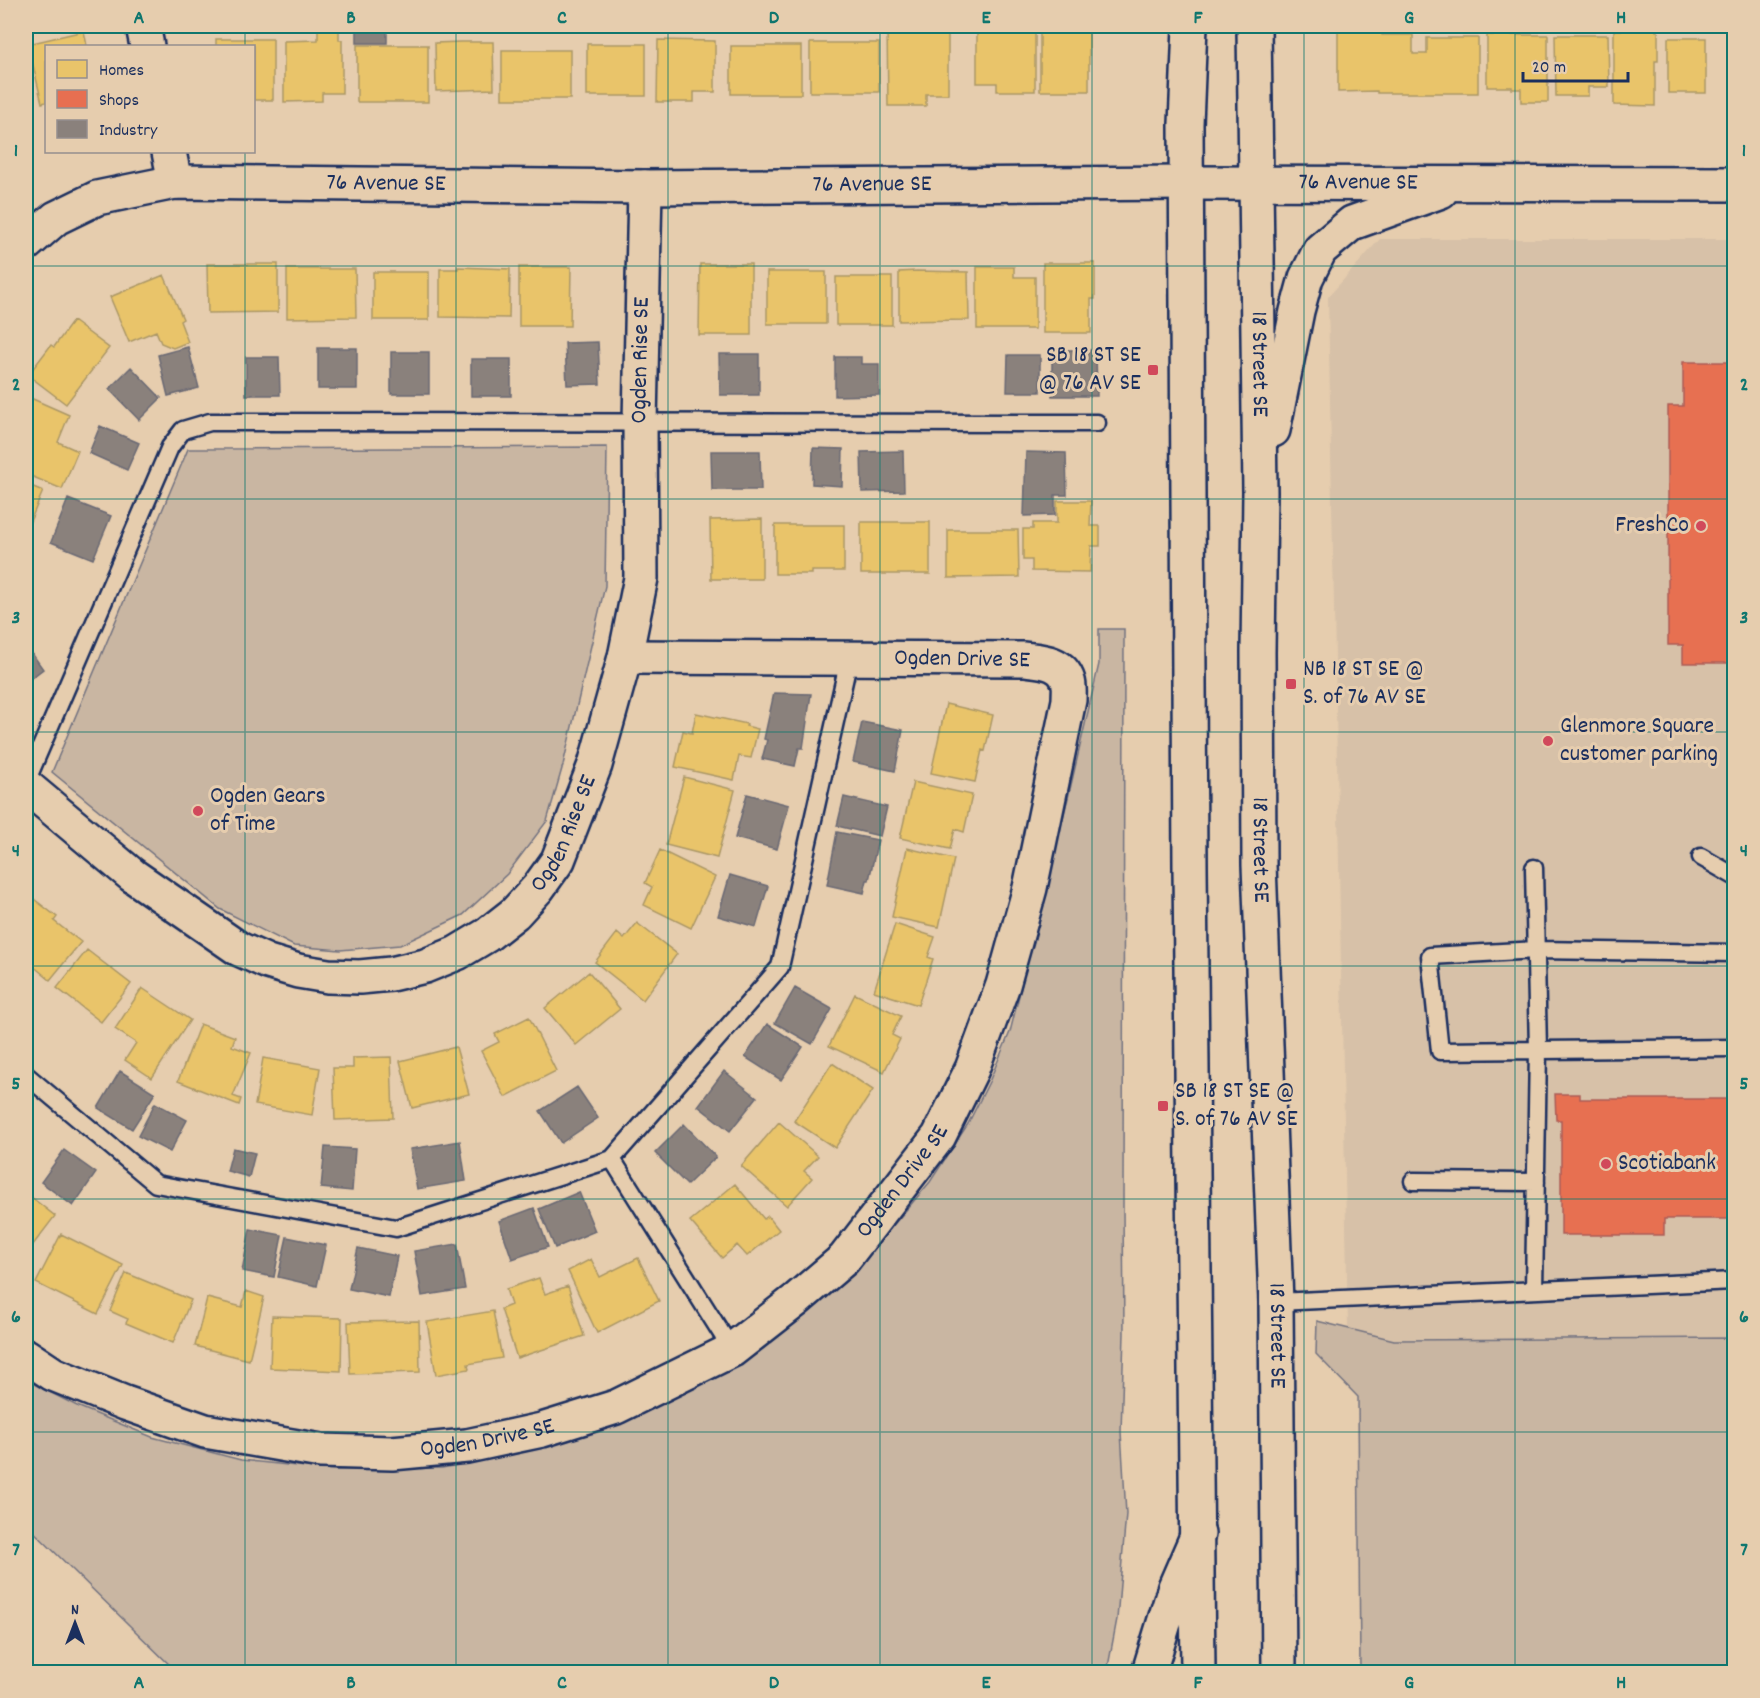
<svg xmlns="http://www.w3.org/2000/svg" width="1760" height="1698" font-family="Dekko,sans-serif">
<rect width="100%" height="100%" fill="#e6cdae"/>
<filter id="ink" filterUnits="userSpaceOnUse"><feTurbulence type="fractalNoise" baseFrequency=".0167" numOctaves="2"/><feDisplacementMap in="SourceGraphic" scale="12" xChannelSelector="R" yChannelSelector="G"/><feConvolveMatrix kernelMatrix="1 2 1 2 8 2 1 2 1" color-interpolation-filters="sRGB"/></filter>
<g filter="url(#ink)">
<path fill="#d7c1a8" d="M1380,239H1734V1338L1394,1340L1348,1329L1328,297Z"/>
<path fill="#c9b6a2" stroke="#727280" stroke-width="1.5" d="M607,447L605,586L563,765L547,821L507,874L463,915L400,945L340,950L294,946L220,909L52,772L188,449Z
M1099,629H1124L1123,1209L1124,1333L1121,1432L1126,1514L1117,1619L1107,1672H177L26,1524V1380L77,1406L152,1437L241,1460L335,1470L442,1468L528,1451L612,1425L721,1374L786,1330L849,1277L930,1182L968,1124L989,1082L1010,1032L1068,798L1099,664Z
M1317,1321L1394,1340L1734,1338V1672H1360L1358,1397L1316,1354Z"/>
<path fill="#e9c46a" stroke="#ab9766" stroke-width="1.5" d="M887,26H926V29H948V94H926V106H888Z
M1040,26H1089V91H1040Z
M1622,26H1656V31H1658V61H1655V106L1614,105V30H1622Z
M318,28H339V40H342V93H322V101L284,102V41L318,40Z
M1338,28H1382V35H1413V54H1427V38H1478V93H1377V91L1338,92Z
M977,29H1035V91H997V83H977Z
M84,31L87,46H46V102L42,103L28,44Z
M1487,35H1548V102H1521V89H1512V87H1487Z
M1555,35H1608L1609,87H1588V96H1556Z
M1668,38H1706V93H1668Z
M216,39H273V100H254V46H216Z
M1732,39H1734V103H1732Z
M658,40L715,41V92H694V102H657Z
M460,42H493L494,89L436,91L435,43Z
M810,43H879V92H810Z
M587,44H646V96H587Z
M357,45H428V102H357Z
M731,46H801V94H731Z
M502,50H570V99H502Z
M1043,263H1095V299H1091V333H1043Z
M207,264H278V312L208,313Z
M700,264H751V335H699Z
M458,267L510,269L509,318L440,317V269H458Z
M519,267H571L570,326H519Z
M977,267H1014V277H1035V329H977Z
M287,269H355L356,317L287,318Z
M917,271L968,272L969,320L899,321V272Z
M373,272H429V320H373Z
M767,272H826V324H767Z
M164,275L183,319L180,321L188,342L173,348L161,343L156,331L129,342L110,297Z
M836,277H892V325H836Z
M73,321L109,348L66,404L28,375L51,345L54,347Z
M26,396L69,415L58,442L78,451L62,489L26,474Z
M26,484L43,491L26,531Z
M1057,501H1091L1090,526H1100V546H1091L1090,572L1032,571V560H1023V529H1033V523H1057Z
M762,519V579H711L710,520Z
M861,522H930V574H861Z
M775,525H844V571H812V574H775Z
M948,530H1018L1019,577L948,578Z
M946,704L993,715L985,751L982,750L975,782L931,773Z
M696,713L747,724L746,726L758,729L751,758L739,756L734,780L675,767L683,731L692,733Z
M684,777L735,790L717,858L666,845Z
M913,782L972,795L964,832L955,829L950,849L900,838Z
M907,848L954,859L939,927L892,917Z
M660,850L715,877L691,928L644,905L652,887L645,883Z
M30,896L57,917L54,921L81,942L50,980L26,960V901Z
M637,923L677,954L643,1000L595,962L617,933L624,939Z
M895,924L935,937L928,957L933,959L918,1005L874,991Z
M87,950L131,984L101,1022L57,988Z
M589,972L620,1009L576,1045L545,1008Z
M142,988L190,1020L152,1078L125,1060L136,1043L115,1029Z
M855,994L901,1016L892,1035L900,1039L884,1072L829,1046Z
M529,1017L556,1071L505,1097L481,1051L499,1042L495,1034Z
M200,1024L235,1037L232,1046L251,1053L233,1096L241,1099L239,1105L178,1081Z
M456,1047L469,1094L412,1108L400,1061Z
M391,1057L393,1118L335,1120L333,1068H353V1058Z
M263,1058L320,1068L312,1115L255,1105Z
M832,1063L873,1090L835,1148L794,1121Z
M779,1122L818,1156L804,1171L812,1178L787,1206L741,1166Z
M735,1184L764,1219L768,1216L779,1230L747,1256L737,1245L722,1258L690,1221Z
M26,1193L55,1216L26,1254Z
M61,1234L123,1265L98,1314L36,1283Z
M638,1258L659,1301L597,1333L568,1271L591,1259L600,1277Z
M126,1273L191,1300L173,1343L126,1323L128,1319L110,1311Z
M539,1278L545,1294L568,1286L584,1336L517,1358L501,1309L511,1305L506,1289Z
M246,1291L264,1297L249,1360L195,1346L207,1298L242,1307Z
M493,1311L502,1358L468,1364L469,1369L436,1375L427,1322Z
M272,1316L342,1318L341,1371L270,1368Z
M419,1321L420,1372L350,1374L348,1322Z"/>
<path fill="#e76f51" stroke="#aa5c55" stroke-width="1.5" d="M1683,362H1734V663H1683V645H1668V406H1683Z
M1555,1094H1580V1099H1734V1219H1664V1235H1561V1120H1556Z"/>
<path fill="#8a817c" stroke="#696873" stroke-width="1.5" d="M357,26H387V43H357Z
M807,26H839V31H807Z
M598,342L600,384L567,385L565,343Z
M188,347L199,388L168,396L158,355Z
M318,348H357V389H318Z
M1052,350H1096L1097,396H1052Z
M391,352H429V394H391Z
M719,354H759V395H720Z
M1008,355H1040V392H1007Z
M246,357H279L280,395H246Z
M835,357H861V364H879V395L835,396Z
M471,359H511V396H471Z
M131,367L161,398L139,420L109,389Z
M100,426L139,443L127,470L89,453Z
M813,448L843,449L842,486L812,484Z
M711,451H760L761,490H712Z
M903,451L904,491L862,492L861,452Z
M1026,452L1066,453L1067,495H1055V515L1024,516Z
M68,499L111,516L93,559L51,542Z
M26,645L43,669L26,682Z
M774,693L811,694L803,748H799L795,766L762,759L767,740L764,739Z
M862,722L903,730L895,771L853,762Z
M747,794L789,805L777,849L735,838Z
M844,797L887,807L880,836L837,826Z
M837,832L878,840L869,880H867L864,893L827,885Z
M730,875L768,886L756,927L718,916Z
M795,988L832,1009L812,1044L775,1023Z
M767,1024L803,1047L781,1080L745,1057Z
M120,1071L155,1093L132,1129L98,1108Z
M724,1071L757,1097L730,1131L698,1106Z
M577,1087L598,1118L561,1143L540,1111Z
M155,1103L187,1120L170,1152L138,1136Z
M684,1124L716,1157L687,1185L655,1153Z
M460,1141L466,1181L417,1189L410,1149Z
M325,1147L355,1149L352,1191L321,1188Z
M233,1148L255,1153L249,1177L227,1171Z
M64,1150L96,1173L73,1206L41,1182Z
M579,1192L595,1231L555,1248L539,1209Z
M534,1208L548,1247L512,1259L499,1221Z
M250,1229L282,1235L274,1277L242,1271Z
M287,1237L326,1245L317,1286L278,1277Z
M457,1244L465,1289L422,1296L414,1251Z
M358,1248L397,1256L389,1297L349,1289Z"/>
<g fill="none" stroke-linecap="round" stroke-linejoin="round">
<defs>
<path id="lane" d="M26,782L170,447L183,430L210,422L1097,423
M1701,857L1734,876
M1534,868L1538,1050L1534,1290
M1734,953L1536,950L1430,956L1440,1051L1734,1048
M26,1075L156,1184L396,1228L612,1159L780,967L849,659
M612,1159L732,1350
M1413,1181L1536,1182
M1276,1302L1734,1281"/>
<g id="street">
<path d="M143,26L147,46"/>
<path d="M169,152L175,182"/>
<path id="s1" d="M26,244L56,218L97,198L175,182L645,187L1187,183"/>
<path id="s2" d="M26,786L132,875L239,949L268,962L298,971L328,976L360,977L391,974L425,966L457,953L487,935L515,913L538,888L558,860L595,765L625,657L641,578L640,422L645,187"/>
<path id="s3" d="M26,1356L53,1374L125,1403L205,1431L321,1451L392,1453L467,1446L542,1430L616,1407L732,1350L796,1300L844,1259L939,1136L972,1069L1003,985L1030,888L1069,700C1069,694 1070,686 1068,681C1062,661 1040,661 1024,659L625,657"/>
</g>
<g id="secondary">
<path d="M1190,26L1186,124L1190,867L1198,1672"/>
<path id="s4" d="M1254,26L1260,492L1258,652L1259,865L1276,1302L1279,1672"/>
<path id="s5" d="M1187,183L1734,184"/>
<path d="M1273,430L1297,311L1306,278L1320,250L1352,223L1441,191"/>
</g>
<path id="highway" d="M1149,1672L1175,1587L1198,1534"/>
</defs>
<use href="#lane" stroke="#1b2f5e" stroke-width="21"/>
<use href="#street" stroke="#1b2f5e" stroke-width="38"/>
<use href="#secondary" stroke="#1b2f5e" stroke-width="38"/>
<use href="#highway" stroke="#1b2f5e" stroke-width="38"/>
<use href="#lane" stroke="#e6cdae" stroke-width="16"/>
<use href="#street" stroke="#e6cdae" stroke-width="33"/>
<use href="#secondary" stroke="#e6cdae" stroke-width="33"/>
<use href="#highway" stroke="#e6cdae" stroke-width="33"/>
</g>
</g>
<path fill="none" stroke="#0f766e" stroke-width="1.5" stroke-opacity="0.55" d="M245,26V46M456,26V1672M668,26V1672M880,26V1672M1092,26V1672M1304,26V1672M1515,26V1672M245,152V1672M26,266H1734M26,499H1734M26,732H1734M26,966H1734M26,1199H1734M26,1432H1734"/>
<g fill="#d1495b" stroke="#e6cdae" stroke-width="2">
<rect x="1147" y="364" width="12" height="12" rx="3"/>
<circle cx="1701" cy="526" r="6"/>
<rect x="1285" y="678" width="12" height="12" rx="3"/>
<circle cx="1548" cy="741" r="6"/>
<circle cx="198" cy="811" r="6"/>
<rect x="1157" y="1100" width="12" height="12" rx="3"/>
<circle cx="1606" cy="1164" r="6"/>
</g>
<g text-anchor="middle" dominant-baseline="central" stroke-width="6" stroke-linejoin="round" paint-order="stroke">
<g font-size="24" fill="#1b2f5e" stroke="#e6cdae">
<text stroke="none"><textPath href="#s5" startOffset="171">76 Avenue SE</textPath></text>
<text stroke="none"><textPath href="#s1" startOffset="376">76 Avenue SE</textPath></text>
<text stroke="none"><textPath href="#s1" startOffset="862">76 Avenue SE</textPath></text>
<text stroke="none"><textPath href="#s2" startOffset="1146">Ogden Rise SE</textPath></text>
<text stroke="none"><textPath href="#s4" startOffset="338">18 Street SE</textPath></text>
<text transform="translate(962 660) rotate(1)">Ogden Drive SE</text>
<text stroke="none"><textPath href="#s2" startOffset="660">Ogden Rise SE</textPath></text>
<text stroke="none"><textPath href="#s4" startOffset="824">18 Street SE</textPath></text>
<text stroke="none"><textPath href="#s3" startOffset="984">Ogden Drive SE</textPath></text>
<text stroke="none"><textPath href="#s4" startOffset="1310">18 Street SE</textPath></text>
<text stroke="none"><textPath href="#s3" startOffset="480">Ogden Drive SE</textPath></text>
</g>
<g font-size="24" fill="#1b2f5e" stroke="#e6cdae" text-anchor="start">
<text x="1141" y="356" text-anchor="end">SB 18 ST SE<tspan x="1141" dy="28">@ 76 AV SE</tspan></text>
<text x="1689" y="526" text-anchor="end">FreshCo</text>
<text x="1303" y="670">NB 18 ST SE @<tspan x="1303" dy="28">S. of 76 AV SE</tspan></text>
<text x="1560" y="727">Glenmore Square<tspan x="1560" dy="28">customer parking</tspan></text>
<text x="210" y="797">Ogden Gears<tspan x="210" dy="28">of Time</tspan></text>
<text x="1175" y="1092">SB 18 ST SE @<tspan x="1175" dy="28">S. of 76 AV SE</tspan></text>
<text x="1618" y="1164">Scotiabank</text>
</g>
</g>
<rect width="1760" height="1698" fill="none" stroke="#e6cdae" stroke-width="66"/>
<rect x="45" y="45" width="210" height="108" fill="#e6cdae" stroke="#958e8e" stroke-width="1.5"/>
<rect x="57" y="60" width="30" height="18" fill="#e9c46a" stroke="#958e8e" stroke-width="1.5"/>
<text x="99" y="75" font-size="18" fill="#1b2f5e">Homes</text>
<rect x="57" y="90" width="30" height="18" fill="#e76f51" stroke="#958e8e" stroke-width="1.5"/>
<text x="99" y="105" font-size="18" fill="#1b2f5e">Shops</text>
<rect x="57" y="120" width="30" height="18" fill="#8a817c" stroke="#958e8e" stroke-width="1.5"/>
<text x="99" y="135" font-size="18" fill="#1b2f5e">Industry</text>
<g transform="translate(75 1623)" stroke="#e6cdae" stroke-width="4.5" paint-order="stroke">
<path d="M0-4.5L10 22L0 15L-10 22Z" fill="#1b2f5e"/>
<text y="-9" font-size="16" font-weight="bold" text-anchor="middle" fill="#1b2f5e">N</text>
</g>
<path d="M1523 72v9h105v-9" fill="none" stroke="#1b2f5e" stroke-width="3"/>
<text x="1532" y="72" font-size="18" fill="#1b2f5e" stroke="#e6cdae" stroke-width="4.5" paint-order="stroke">20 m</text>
<rect x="33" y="33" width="1694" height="1632" fill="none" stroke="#0f766e" stroke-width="2"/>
<g font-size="20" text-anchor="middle" font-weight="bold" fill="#0f766e">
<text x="139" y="23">A</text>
<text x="351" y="23">B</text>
<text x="562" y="23">C</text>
<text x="774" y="23">D</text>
<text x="986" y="23">E</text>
<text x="1198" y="23">F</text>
<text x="1409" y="23">G</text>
<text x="1621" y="23">H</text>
<text x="16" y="156">1</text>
<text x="1744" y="156">1</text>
<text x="16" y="390">2</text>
<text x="1744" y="390">2</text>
<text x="16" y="623">3</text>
<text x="1744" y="623">3</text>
<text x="16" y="856">4</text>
<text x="1744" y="856">4</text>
<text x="16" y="1089">5</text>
<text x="1744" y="1089">5</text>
<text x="16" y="1322">6</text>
<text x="1744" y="1322">6</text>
<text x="16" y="1555">7</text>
<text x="1744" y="1555">7</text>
<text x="139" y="1688">A</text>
<text x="351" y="1688">B</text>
<text x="562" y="1688">C</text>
<text x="774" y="1688">D</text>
<text x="986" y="1688">E</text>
<text x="1198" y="1688">F</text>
<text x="1409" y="1688">G</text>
<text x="1621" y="1688">H</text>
</g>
</svg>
